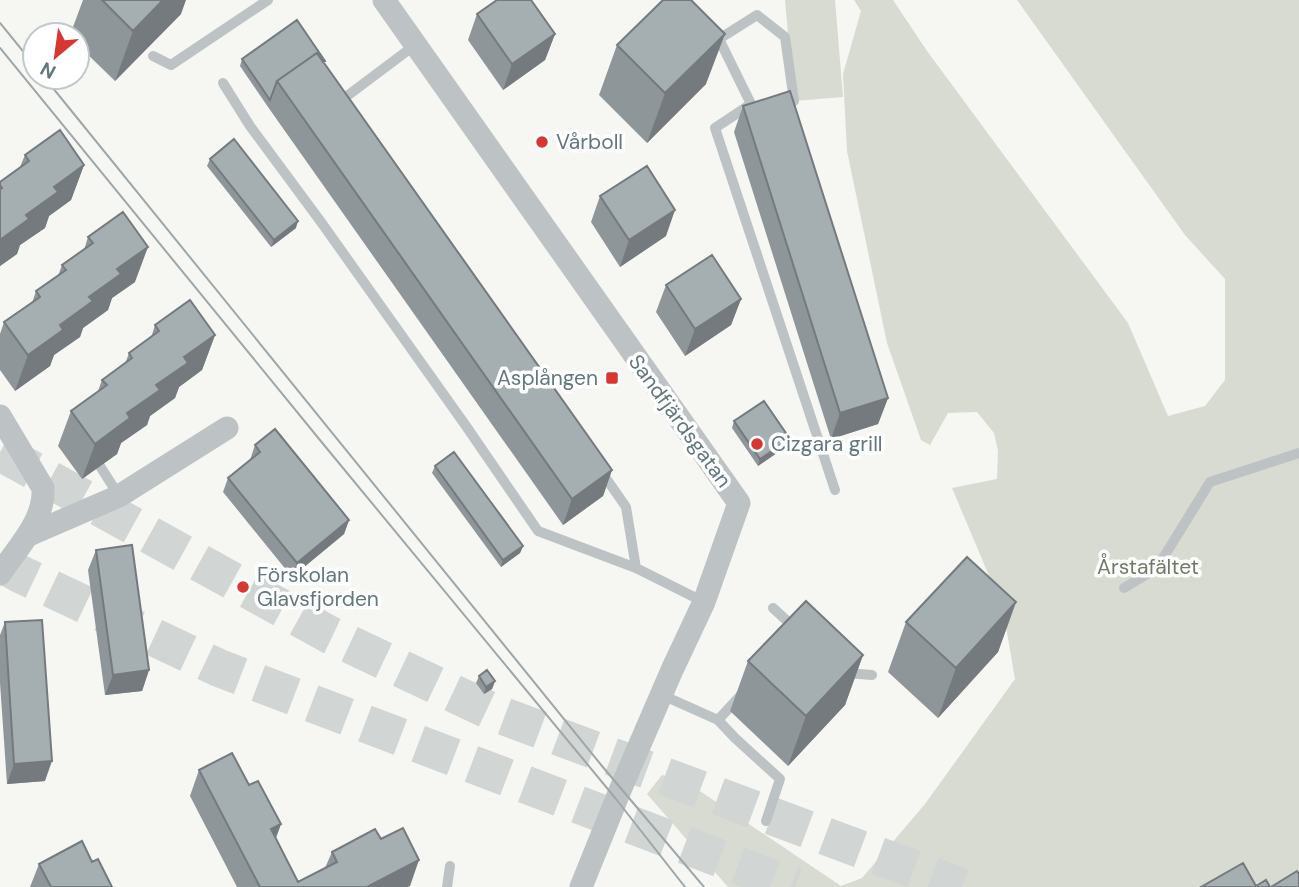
<svg xmlns="http://www.w3.org/2000/svg" width="1299" height="887" font-family="'DM Sans',sans-serif">
<rect width="100%" height="100%" fill="#f6f6f3"/>
<path fill="#d7dbd2" d="M785,0H835L843,97L794,101Z
M854,0H893L927,51L1128,323L1168,416L1205,406L1225,380V279L1185,235L1017,0H1299V887H728L647,794L662,775L685,781L841,886L862,878L925,804L1015,679L1003,609L952,488L997,479L998,451L994,433L977,412L948,413L930,445L921,440L887,343L847,151L843,74L861,11Z"/>
<g fill="none" stroke-linecap="round" stroke-linejoin="round">
<path stroke="#d1d6d5" stroke-width="38" stroke-dasharray="38 19" stroke-linecap="butt" d="M0,452L330,635L495,713L962,887
M0,563L22,575L219,668L795,887"/>
<path stroke="#bdc3c5" stroke-width="10" d="M714,34L719,39L751,104L715,128L835,490
M719,39L757,15L785,37L794,101L780,102
M153,56L171,65L268,0
M223,83L250,126L321,222L466,426L538,531L636,568L704,602
M341,104L339,102L415,45
M100,466L119,496
M601,471L626,507L636,568
M1124,588L1157,568L1210,482L1299,453
M773,608L797,630
M843,670L846,673L872,675
M662,695L718,720L735,738L780,779L766,821
M718,720L742,694
M447,887L450,866"/>
<path stroke="#bdc3c5" stroke-width="23" d="M384,0L739,503L704,602L672,670L621,788L581,887
M0,416L43,488C45,521 17,548 0,574
M29,535L119,496L227,428"/>
<path stroke="#9da7a9" stroke-width="2" d="M0,23L35,66
M0,48L324,445L616,799L685,887
M44,77L602,766L704,887"/>
</g>
<path fill="#8e9699" d="M83,0H102L181,14L115,81L77,44V35H70Z
M477,14L555,34L545,60L503,90L468,40Z
M617,45L706,84L647,143L599,95Z
M242,59L325,61L324,63L612,470L603,496L563,525L268,107L240,66Z
M743,106L888,398L878,424L831,439L734,132Z
M25,155L84,165L71,200L49,216L45,228L20,245L17,254L0,266V182L20,167Z
M210,159L296,228L271,247L207,166Z
M600,196L666,236L620,267L591,222Z
M88,237L135,282L112,298L108,310L83,328L80,337L54,355L50,366L15,391L0,370V334L4,322L32,303L36,291L58,276L62,265L84,250Z
M666,285L741,299L731,325L685,356L656,312Z
M155,325L215,335L202,370L179,387L175,398L150,416L147,425L121,443L117,454L82,479L58,446L71,411L98,391L102,380L125,364L129,353L151,338Z
M734,421L790,439L787,446L758,466L732,428Z
M255,445L349,520L344,534L292,577L223,492L228,478L250,460Z
M435,466L523,546L520,553L501,567L432,473Z
M96,550L149,670L142,691L105,695L88,570Z
M1016,602L998,652L938,718L888,672L906,622Z
M5,622L45,781L7,784L0,683V635Z
M863,655L845,705L788,766L730,711L748,661Z
M479,676L495,681L492,689L484,694L476,683Z
M199,770L249,785L281,824L276,838L298,882L325,868L332,852L381,839L410,886L237,887L190,796Z
M92,862L112,887H30L39,864Z"/>
<path fill="#747a7d" d="M163,0H186L181,14L115,81L133,31Z
M555,34L545,60L503,90L512,64Z
M725,34L706,84L647,143L665,93Z
M84,165L71,200L49,216L45,228L20,245L17,254L0,266V240L54,187Z
M675,210L666,236L620,267L629,240Z
M298,221L296,228L271,247L274,240Z
M148,247L135,282L112,298L108,310L83,328L80,337L54,355L50,366L15,391L28,355L89,297L117,269Z
M741,299L731,325L685,356L695,329Z
M215,335L202,370L179,387L175,398L150,416L147,425L121,443L117,454L82,479L95,444L184,357Z
M888,398L878,424L831,439L840,413Z
M790,439L787,446L758,466L760,459Z
M612,470L603,496L563,525L572,499Z
M349,520L344,534L292,577L297,563Z
M523,546L520,553L501,567L503,560Z
M1016,602L998,652L938,718L956,668Z
M863,655L845,705L788,766L806,716Z
M149,670L142,691L105,695L113,675Z
M495,681L492,689L484,694L486,687Z
M52,761L45,781L7,784L14,764Z
M281,824L271,850V829Z
M419,860L410,886L408,887H367Z"/>
<path fill="#a5afb2" stroke="#747a7d" stroke-width="2" d="M102,0H163L133,31Z
M497,0H531L555,34L512,64L477,14Z
M663,0H691L725,34L665,93L617,45Z
M297,20L325,61L323,62L317,53L277,81L270,100L242,59Z
M317,53L612,470L572,499L277,81Z
M790,91L888,398L840,413L743,106Z
M60,130L84,165L54,187L58,192L26,215L29,219L0,240V189L2,188L0,185V182L29,161L25,155Z
M234,139L298,221L274,240L210,159Z
M647,166L675,210L629,240L600,196Z
M123,212L148,247L117,269L121,274L89,297L93,301L60,325L63,330L28,355L4,322L40,297L36,291L66,270L62,265L93,243L88,237Z
M712,255L741,299L695,329L666,285Z
M190,300L215,335L184,357L188,363L156,385L160,390L127,413L130,418L95,444L71,411L107,385L102,380L132,358L129,353L159,331L155,325Z
M764,401L790,439L760,459L734,421Z
M275,429L349,520L297,563L228,478L260,452L255,445Z
M454,452L523,546L503,560L435,466Z
M132,545L149,670L113,675L96,550Z
M967,557L1016,602L956,668L906,622Z
M806,601L863,655L806,716L748,661Z
M42,620L52,761L14,764L5,622Z
M487,670L495,681L486,687L479,676Z
M232,753L249,785L258,781L281,824L271,829L298,882L337,862L332,852L375,829L381,839L403,828L419,860L367,887H260L199,770Z
M82,841L92,862L98,859L112,887H51L39,864Z
M1243,863L1256,886L1266,880L1270,887H1201Z
M1297,871L1299,874V887H1271Z"/>
<g fill="#d83631" stroke="#fff" stroke-width="2.5">
<circle cx="542" cy="142" r="7"/>
<rect x="605" y="371" width="14" height="14" rx="3.5"/>
<circle cx="757" cy="444" r="7"/>
<circle cx="243" cy="587" r="7"/>
</g>
<g text-anchor="middle" dominant-baseline="central" stroke-width="7" stroke-linejoin="round" paint-order="stroke">
<g font-size="21" fill="#63777c" stroke="#fff" text-anchor="start">
<text x="556" y="142">Vårboll</text>
<text x="598" y="378" text-anchor="end">Asplången</text>
<text x="771" y="444">Cizgara grill</text>
<text x="257" y="575">Förskolan<tspan x="257" dy="24">Glavsfjorden</tspan></text>
</g>
<g font-size="21" fill="#63777c" stroke="#fff">
<text transform="translate(680 421) rotate(54)">Sandfjärdsgatan</text>
</g>
<g font-size="21" fill="#6e7a65" stroke="#fff">
<text x="1148" y="567">Årstafältet</text>
</g>
</g>
<g transform="translate(56 56) rotate(209)"><circle r="33" fill="#ffffff" stroke="#c1c9cb" stroke-width="2"/>
<path d="M0-5L12 26L0 18L-12 26Z" fill="#d83631"/>
<text y="-10" font-size="19" font-weight="bold" text-anchor="middle" fill="#63777c">N</text>
</g>
</svg>
